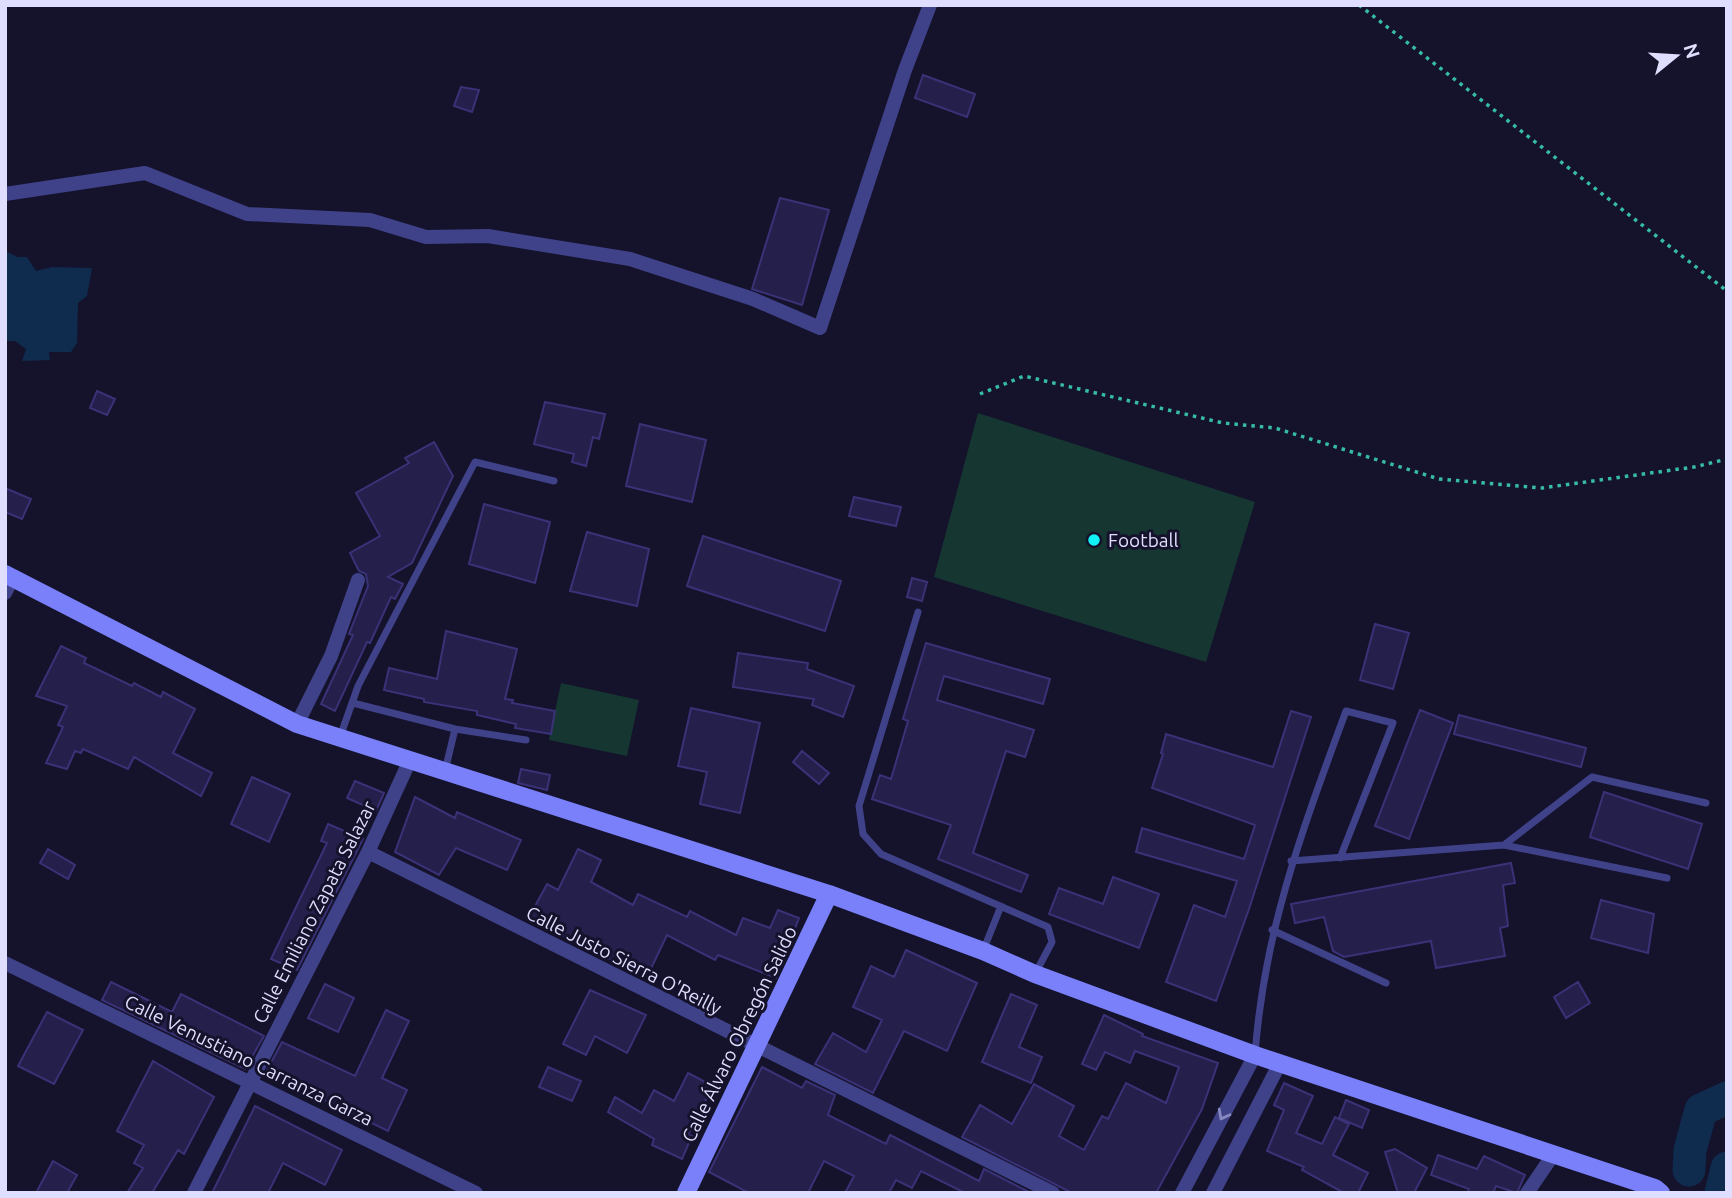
<svg xmlns="http://www.w3.org/2000/svg" width="1732" height="1198" font-family="Ubuntu,sans-serif">
<rect width="100%" height="100%" fill="#15122c"/>
<path fill="#163632" d="M978,413L1255,502L1206,662L934,577Z
M561,683L639,700L627,756L549,740Z"/>
<path fill="#0f2b4e" d="M7,252L18,257H27L36,271L52,267L92,268L87,296L78,303L77,343L71,352H49L50,360L22,361L26,349L15,341H5Z"/>
<g fill="none" stroke-linecap="round" stroke-linejoin="round">
<path stroke="#0f2b4e" stroke-width="33" d="M1689,1170L1690,1150L1701,1110L1727,1098
M1721,1193L1727,1168"/>
</g>
<path fill="#251f4c" stroke="#3a3277" stroke-width="2" d="M923,75L975,94L967,117L915,98Z
M461,87L479,90L472,112L454,106Z
M780,198L829,210L802,305L752,289Z
M97,391L115,399L107,415L90,408Z
M545,402L605,414L599,439L593,437L586,466L572,462L574,454L534,444Z
M640,424L706,440L692,502L626,486Z
M434,442L453,476L412,563L388,577L403,584L395,599L391,597L370,643L367,642L335,711L321,704L353,635L349,634L368,586L366,574L359,571L350,553L380,536L356,493L409,463L405,458Z
M5,488L31,499L22,519L5,512Z
M854,497L901,507L896,526L849,516Z
M484,504L550,522L535,583L469,564Z
M587,532L649,549L637,606L570,591Z
M703,536L841,581L825,631L687,586Z
M912,578L927,582L922,601L907,597Z
M1375,624L1409,633L1393,689L1360,680Z
M446,631L517,649L505,699L513,700L512,703L555,711L551,734L515,728L516,724L477,715V711L424,702V699L384,690L389,668L437,679Z
M926,643L1050,679L1043,704L944,676L937,700L1034,730L1025,757L1006,751L973,853L1028,875L1021,892L938,859L951,825L872,799L880,775L891,779L908,721L903,719Z
M61,646L86,658L84,663L132,686L134,683L161,697L163,692L195,709L173,753L212,773L201,796L134,757L128,769L83,749L81,753L75,751L67,769L46,763L63,727L58,725L67,706L36,696Z
M738,653L808,663L807,669L854,686L843,717L812,705L814,699L733,687Z
M691,708L760,723L740,813L700,804L707,772L678,766Z
M1420,710L1453,723L1409,839L1375,826Z
M1291,711L1311,717L1249,909L1216,1001L1166,982L1194,905L1225,917L1237,881L1136,852L1142,828L1244,859L1255,825L1152,788L1163,754L1161,753L1166,734L1273,767Z
M1459,715L1586,748L1581,767L1454,734Z
M802,751L829,773L819,784L793,762Z
M521,769L550,775L547,790L518,783Z
M252,777L290,794L269,842L231,824Z
M355,781L384,793L376,811L347,798Z
M1604,792L1702,824L1688,869L1590,837Z
M415,797L455,818L457,812L521,840L507,870L456,848L439,875L395,852Z
M328,824L363,839L297,970L271,959L327,843L321,841Z
M48,849L75,865L68,879L40,863Z
M578,849L601,860L591,882L633,905L638,894L687,917L690,911L736,935L743,918L770,928L778,910L799,918L776,978L718,955L715,960L667,935L647,977L528,919L547,884L558,890Z
M1511,863L1515,883L1503,885L1508,926L1500,928L1505,956L1436,968L1431,941L1344,957L1333,951L1324,917L1295,923L1291,904Z
M1113,877L1159,894L1139,948L1049,914L1059,888L1103,904Z
M1601,900L1654,914L1648,953L1591,938Z
M906,950L977,983L947,1051L904,1031L873,1093L815,1064L833,1033L866,1052L882,1020L853,1007L871,966L894,977Z
M111,982L172,1012L181,994L264,1036L245,1069L102,1000Z
M1578,982L1590,1003L1566,1018L1554,997Z
M325,984L354,998L338,1032L308,1018Z
M590,990L646,1015L627,1053L595,1036L586,1055L563,1044Z
M1011,994L1037,1005L1019,1047L1042,1057L1031,1083L982,1062Z
M386,1010L409,1021L382,1078L407,1090L388,1131L266,1072L282,1042L355,1076Z
M47,1012L83,1030L54,1084L18,1066Z
M1104,1015L1143,1034L1142,1036L1218,1063L1202,1109L1156,1193H1072L962,1137L980,1105L1012,1124L1034,1084L1074,1106L1059,1136L1084,1150L1102,1116L1108,1119L1126,1083L1166,1103L1179,1067L1135,1051L1130,1063L1105,1052L1096,1070L1082,1064Z
M153,1061L214,1097L184,1154L178,1150L152,1193H127L143,1168L134,1163L144,1145L117,1131Z
M548,1067L581,1081L572,1101L539,1087Z
M762,1067L802,1088L806,1081L835,1095L828,1115L886,1144L890,1135L979,1181L984,1169L1031,1193H965L921,1171L912,1188L896,1180L889,1193H845L854,1176L824,1161L808,1193H749L709,1172Z
M688,1073L713,1086L688,1135L692,1136L682,1159L652,1145L654,1139L608,1112L615,1097L642,1113L654,1090L674,1101Z
M1284,1083L1313,1096L1296,1133L1322,1144L1335,1117L1349,1124L1333,1155L1368,1173L1358,1193H1344L1302,1170L1304,1167L1267,1151L1284,1110L1274,1105Z
M1346,1100L1369,1110L1362,1128L1339,1118Z
M255,1106L342,1150L325,1185L283,1163L268,1193H212Z
M1395,1149L1427,1168L1414,1193H1398L1385,1152Z
M1438,1155L1477,1169L1484,1156L1525,1175L1517,1193L1496,1186L1493,1193H1467L1469,1189L1431,1175Z
M53,1161L77,1175L67,1193H36Z"/>
<g fill="none" stroke-linecap="round" stroke-linejoin="round">
<path stroke="#36bba8" stroke-width="3.5" stroke-dasharray="3.5 5" stroke-linecap="butt" d="M1359,5L1727,291
M980,394L1024,376L1223,423L1275,428L1439,479L1542,488L1694,467L1727,459"/>
<path stroke="#3f4289" stroke-width="7" d="M918,612L859,806L863,834L881,854L1048,927L1052,942L1035,974
M353,703L455,729L526,740
M340,737L358,686L475,462L554,481
M445,771L455,729
M1504,845L1592,777L1706,803
M1291,861L1504,845L1667,878
M1272,930L1386,983
M983,951L1001,906
M1255,1055C1264,930 1303,828 1346,711L1393,723L1340,858"/>
<path stroke="#3f4289" stroke-width="14" d="M5,194L145,173L247,214L370,220L426,237L488,236L630,259L753,299L820,328L905,70L930,5
M5,593L13,577
M297,724L331,656L358,580
M368,852L1053,1193
M5,963L476,1193
M194,1193L368,852L410,760
M1182,1193L1255,1055
M1213,1193L1280,1063
M1527,1193L1553,1155"/>
<path stroke="#7980fa" stroke-width="18" d="M5,574L297,724L829,894L983,951L1035,974L1255,1055L1655,1188L1661,1193
M686,1193L829,894"/>
</g>
<defs><path id="oneway-chevron" d="M-2-3.5L2.5 0L-2 3.5" fill="none" stroke-width="1.6" stroke-linecap="round" stroke-linejoin="round" transform="scale(1.75)"/></defs>
<use stroke="#8788be" href="#oneway-chevron" transform="translate(1223 1115) rotate(118)"/>
<circle fill="#11f2f7" stroke="#15122c" stroke-width="2.5" cx="1094" cy="540" r="7"/>
<g text-anchor="middle" dominant-baseline="central" stroke-width="6" stroke-linejoin="round" paint-order="stroke">
<g font-size="19" fill="#dfdefe" stroke="#15122c" text-anchor="start">
<text x="1108" y="540">Football</text>
</g>
<g font-size="19" fill="#dfdefe" stroke="#15122c">
<text transform="translate(314 912) rotate(-63)">Calle Emiliano Zapata Salazar</text>
<text transform="translate(624 960) rotate(27)">Calle Justo Sierra O'Reilly</text>
<text transform="translate(739 1034) rotate(-64)">Calle Álvaro Obregón Salido</text>
<text transform="translate(249 1060) rotate(26)">Calle Venustiano Carranza Garza</text>
</g>
</g>
<rect width="1732" height="1198" fill="none" stroke="#dfdefe" stroke-width="14"/>
<g transform="translate(1676 56) rotate(72)" stroke="#15122c" stroke-width="5" paint-order="stroke">
<path d="M0-5L12 26L0 18L-12 26Z" fill="#dfdefe"/>
<text y="-10" font-size="19" font-weight="bold" text-anchor="middle" fill="#dfdefe">N</text>
</g>
</svg>
